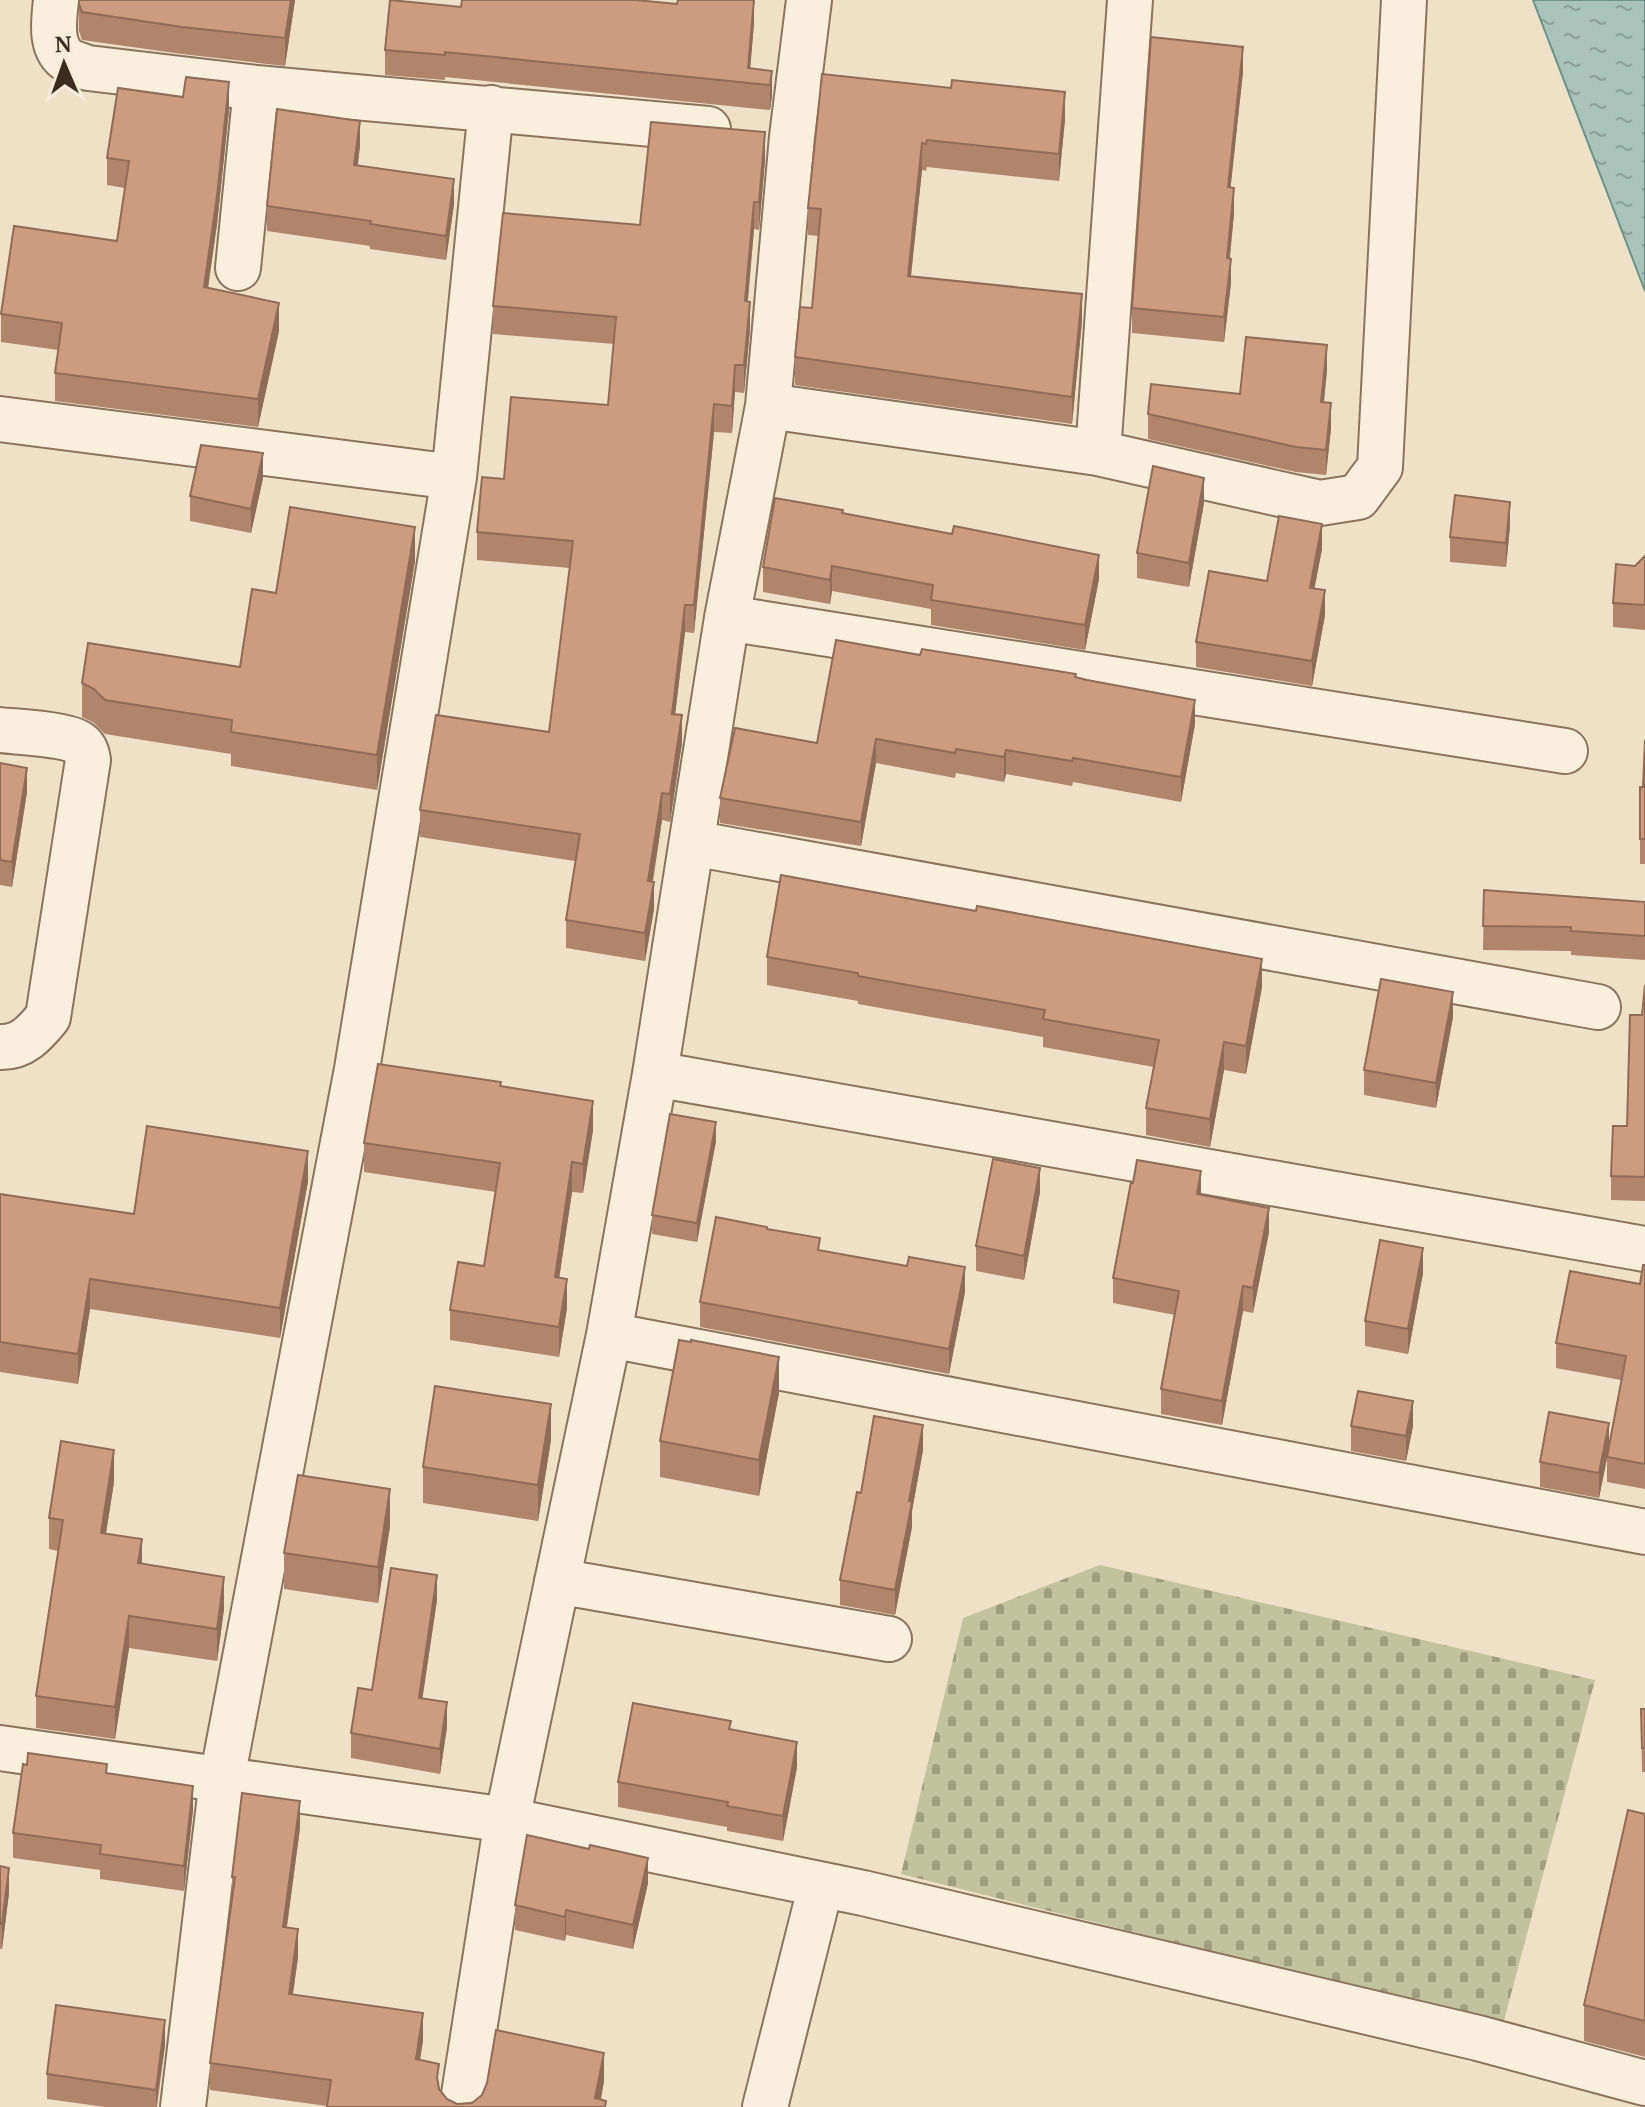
<svg xmlns="http://www.w3.org/2000/svg" width="1645" height="2107" font-family="'PT Serif',serif">
<defs>
<pattern id="cemetery-stones" width="16" height="16" patternUnits="userSpaceOnUse" patternTransform="scale(2)"><rect width="16" height="16" fill="#c0c39b"/><path d="M2 7V4a2 2 0 0 1 4 0v3zM10 15v-3a2 2 0 0 1 4 0v3z" fill="#9d9f7e"/></pattern>
<pattern id="water-ripples" width="26" height="14" patternUnits="userSpaceOnUse" patternTransform="scale(2)"><rect width="26" height="14" fill="#a9c3ba"/><path d="M2 4q2-2 4 0t4 0M15 11q2-2 4 0t4 0" fill="none" stroke="#8b9f97"/></pattern>
</defs>
<rect width="100%" height="100%" fill="#efe1c8"/>
<path fill="url(#cemetery-stones)" d="M1100,1565L1595,1680L1503,2024L901,1874L963,1618Z"/>
<path fill="url(#water-ripples)" stroke="#6f9288" stroke-width="2" d="M1533,0H1645V291Z"/>
<g fill="none" stroke-linecap="round" stroke-linejoin="round">
<defs>
<path id="minor" d="M56,0C54,20 49,49 69,61C75,64 82,66 88,68L256,88L708,129
M238,268L256,88
M768,406L1098,453L1130,0
M0,419L454,477L357,1069L222,1779L183,2107
M1098,453L1320,503L1358,497L1380,467L1404,0
M454,477L491,108
M727,618L1565,751
M0,730C18,732 66,734 79,743C85,747 87,753 88,760L48,1017C35,1033 22,1048 0,1047
M692,843L1598,1007
M655,1074L1645,1249
M609,1335L1645,1532
M557,1581L889,1639
M0,1748L507,1820L863,1893L1478,2038L1645,2083
M462,2107L507,1820L609,1335L655,1074L727,618L768,406L792,137L809,0
M765,2107L821,1885"/>
</defs>
<use href="#minor" stroke="#8c735d" stroke-width="48"/>
<use href="#minor" stroke="#f9efdc" stroke-width="44"/>
</g>
<path fill="#b0856c" d="M79,0H295L285,66L182,54L82,40L79,31Z
M461,7L754,23L750,69L772,71V96L770,110L445,77V80L385,75V50Z
M1243,72L1230,188L1234,213L1230,258L1231,283L1224,342L1132,333V308Z
M822,74L1065,119L1059,181L927,167L926,171L922,170L911,276L1082,321L1072,424L795,385V357L812,308L819,236L808,235V208Z
M229,110L217,224L208,288L279,331L258,427L55,401V373L58,350L1,342V314L117,241L125,188L107,185V158Z
M360,146L358,165L454,204L446,260L370,249V246L267,231V206Z
M765,160L759,230L754,229L748,301L750,329L744,393L735,392L732,433L714,432L694,633L685,632L675,714L682,743L670,822L662,820L653,882L654,909L645,961L566,948V920L575,861L420,837V810L549,732L570,568L477,560V532L504,479L608,405L614,344L493,334V306L640,225Z
M1327,370L1324,403L1331,428L1326,475L1296,472L1148,439V414L1240,394Z
M263,478L251,533L190,521V496Z
M1204,503L1189,587L1137,578V553Z
M843,513L1099,579L1085,650L931,625V609L832,591L830,604L763,592V567Z
M1510,526L1506,567L1450,562V537Z
M1322,549L1314,588L1325,615L1312,686L1196,667V642L1267,581Z
M1645,556V630L1613,627V603L1635,566Z
M415,561L377,790L231,766V754L105,734L94,723L82,717V683L240,667L276,593Z
M920,655L1076,677L1195,724L1181,802L1073,782L1072,786L1006,774L1004,782L956,773L955,778L876,763L861,846L720,823V798L817,743Z
M1645,740V864H1640V787H1643Z
M0,763L27,792L12,887L0,885Z
M1484,890L1645,902V960L1571,955V951L1483,950Z
M767,957L1262,987L1246,1074L1224,1070L1210,1147L1146,1135V1108L1154,1067L1043,1047V1037L858,1004V1001L767,985Z
M1645,985V1201L1611,1200V1176L1627,1126Z
M1453,1017L1436,1108L1364,1095V1070Z
M501,1086L593,1130L583,1193L572,1192L559,1278L567,1308L559,1357L450,1340V1310L484,1266L496,1192L364,1172V1143Z
M716,1141L697,1242L652,1234V1215Z
M308,1181L280,1338L90,1309L78,1384L0,1372V1194L134,1214Z
M1040,1192L1024,1280L976,1271V1246Z
M1201,1195L1269,1232L1253,1313L1243,1311L1222,1425L1161,1414V1389L1175,1315L1113,1303V1278Z
M767,1229L820,1250L965,1292L949,1374L700,1327V1302Z
M1645,1265V1489L1607,1482V1458L1599,1498L1540,1487V1462L1609,1447L1621,1380L1556,1368V1343L1640,1284Z
M1423,1273L1408,1354L1365,1346V1321Z
M779,1393L759,1496L660,1477V1441Z
M1351,1426H1413L1406,1461L1351,1451Z
M551,1440L538,1521L423,1503V1467Z
M923,1450L912,1511V1527L895,1615L840,1605V1580L861,1493Z
M114,1482L106,1533L142,1564L224,1609L217,1661L129,1648L115,1739L36,1728V1696L58,1551L49,1549V1518Z
M390,1526L378,1603L284,1589V1553Z
M437,1600L422,1698L447,1727L440,1774L351,1758V1733L372,1690Z
M1641,1709H1645V1772H1642Z
M731,1730L797,1767L783,1841L727,1831V1827L618,1807V1782Z
M107,1773L193,1810L184,1891L100,1879V1870L13,1858V1833Z
M1645,1814V2057L1584,2041V2005Z
M300,1828L287,1927L298,1957L293,1994L423,2040L420,2059L447,2099L457,2104L604,2081L601,2100L606,2107L327,2106L210,2090V2063L232,1899V1877Z
M0,1866L9,1893L2,1949H0Z
M648,1883L633,1949L566,1935L565,1941L515,1930V1905Z
M165,2045L157,2107H105L47,2099V2074Z"/>
<path fill="#906c58" d="M291,0H295L285,66V38Z
M754,0V23L749,83L748,68Z
M1243,47V72L1228,212V187Z
M772,71V96L770,110V85Z
M229,82V110L217,224L204,315V287Z
M1065,92V119L1059,181V154Z
M360,121V146L354,190V165Z
M765,132V160L759,230V202Z
M922,143V170L908,303V276Z
M454,179V204L446,260V236Z
M1234,188V213L1227,283V258Z
M754,202V229L745,328V301Z
M1231,259V283L1224,342V317Z
M1082,294V321L1072,424V397Z
M750,302V329L744,393V365Z
M279,303V331L258,427V399Z
M1327,345V370L1321,427V402Z
M735,365V392L732,433V406Z
M1331,403V428L1326,475V450Z
M714,404V432L694,633V605Z
M263,453V478L251,533V509Z
M1204,478V503L1189,587V563Z
M1510,502V526L1506,567V543Z
M1322,524V549L1310,612V588Z
M415,527V561L377,790V755Z
M1099,555V579L1085,650V625Z
M832,566V591L830,604V580Z
M1325,590V615L1312,686V661Z
M685,605V632L672,741V714Z
M1195,700V724L1181,802V777Z
M682,715V743L670,822V794Z
M876,739V763L861,846V822Z
M1006,750V774L1004,782V757Z
M27,768V792L12,887V862Z
M662,793V820L648,908V881Z
M654,882V909L645,961V933Z
M1262,959V987L1246,1074V1046Z
M1453,992V1017L1436,1108V1083Z
M1224,1042V1070L1210,1147V1119Z
M593,1101V1130L583,1193V1164Z
M716,1122V1141L697,1242V1223Z
M308,1151V1181L280,1338V1308Z
M572,1162V1192L555,1306V1277Z
M1040,1168V1192L1024,1280V1256Z
M1201,1171V1196L1197,1194Z
M1269,1208V1232L1253,1313V1288Z
M1423,1248V1273L1408,1354V1329Z
M965,1267V1292L949,1374V1349Z
M90,1279V1309L78,1384V1354Z
M567,1279V1308L559,1357V1327Z
M1243,1286V1311L1222,1425V1401Z
M779,1357V1393L759,1496V1460Z
M1413,1401V1426L1406,1461V1436Z
M551,1404V1440L538,1521V1485Z
M1609,1423V1448L1599,1498V1473Z
M923,1425V1450L912,1511V1527L895,1615V1590L909,1501Z
M114,1450V1482L101,1565V1533Z
M390,1489V1526L378,1603V1567Z
M142,1539V1571L138,1563Z
M437,1575V1600L419,1722V1698Z
M224,1577V1609L217,1661V1629Z
M129,1616V1648L115,1739V1707Z
M447,1702V1727L440,1774V1749Z
M797,1742V1767L783,1841V1816Z
M193,1786V1810L184,1891V1866Z
M300,1801V1828L283,1954V1927Z
M648,1858V1883L633,1949V1925Z
M9,1868V1893L2,1949V1924Z
M566,1910V1935L565,1941V1917Z
M298,1929V1957L289,2021V1994Z
M423,2013V2040L416,2086V2059Z
M165,2020V2045L156,2107V2090Z
M604,2053V2081L599,2107L595,2098Z"/>
<path fill="#cd9b7e" stroke="#906c58" stroke-width="2" d="M79,0H291L285,38L182,27L82,12L79,4Z
M390,0L461,7L462,0H636L677,4L678,0H754L748,68L772,71L770,85L445,52V55L385,50Z
M1151,37L1243,47L1228,187L1234,188L1227,258L1231,259L1224,317L1132,308Z
M822,74L951,88L952,80L1065,92L1059,154L927,140L926,144L922,143L908,276L1082,294L1072,397L795,357L800,307L812,308L821,209L808,208Z
M186,77L229,82L217,196L204,287L279,303L258,399L55,373L62,323L1,314L14,226L117,241L129,161L107,158L118,88L183,97Z
M277,109L360,121L354,165L454,179L446,236L370,224L371,221L267,206Z
M651,122L765,132L759,202H754L745,301L750,302L744,365H735L732,406L714,404L694,605H685L672,714L682,715L670,794L662,793L648,881L654,882L645,933L566,920L580,834L420,810L436,715L549,732L573,541L477,532L482,477L504,479L511,397L608,405L616,317L493,306L503,213L640,225Z
M1246,337L1327,345L1321,402L1331,403L1326,450L1296,447L1148,414L1151,384L1240,394Z
M201,445L263,453L251,509L190,496Z
M1153,466L1204,478L1189,563L1137,553Z
M1455,495L1510,502L1506,543L1450,537Z
M775,498L843,510L842,513L952,534L954,526L1099,555L1085,625L931,600L933,585L832,566L830,580L763,567Z
M290,507L415,527L377,755L231,732L232,720L105,700L94,689L82,683L88,643L240,667L252,589L276,593Z
M1279,516L1322,524L1310,588L1325,590L1312,661L1196,642L1209,571L1267,581Z
M1645,556V605L1613,603L1616,564L1635,566Z
M836,640L920,655L922,649L1076,674L1075,677L1087,680L1195,700L1181,777L1073,758L1072,761L1006,750L1004,757L956,749L955,753L876,739L861,822L720,798L735,728L817,743Z
M1645,740V839H1640V787H1643Z
M0,763L27,768L12,862L0,860Z
M781,875L976,911L977,906L1262,959L1246,1046L1224,1042L1210,1119L1146,1108L1159,1040L1043,1019L1045,1010L858,976V973L767,957Z
M1484,890L1645,902V936L1571,931V927L1483,926Z
M1381,979L1453,992L1436,1083L1364,1070Z
M1645,985V1177L1611,1176L1613,1126H1627L1630,1015H1642Z
M378,1064L501,1082L500,1086L593,1101L583,1164L572,1162L555,1277L567,1279L559,1327L450,1310L458,1262L484,1266L500,1163L364,1143Z
M670,1114L716,1122L697,1223L652,1215Z
M147,1126L308,1151L280,1308L90,1279L78,1354L0,1342V1194L134,1214Z
M993,1159L1040,1168L1024,1256L976,1246Z
M1137,1160L1201,1171L1197,1194L1269,1208L1253,1288L1243,1286L1222,1401L1161,1389L1179,1291L1113,1278L1131,1182L1133,1183Z
M716,1217L767,1227V1229L820,1238L818,1250L907,1266L909,1257L965,1267L949,1349L700,1302Z
M1380,1240L1423,1248L1408,1329L1365,1321Z
M1643,1265H1645V1464L1607,1457L1626,1356L1556,1343L1570,1271L1640,1284Z
M679,1340L691,1342V1340L779,1357L759,1460L660,1441Z
M435,1386L551,1404L538,1485L423,1467Z
M1358,1391L1413,1401L1406,1436L1351,1426Z
M1549,1412L1609,1423L1599,1473L1540,1462Z
M874,1416L923,1425L909,1501L912,1502L895,1590L840,1580L857,1492L861,1493Z
M61,1441L114,1450L101,1533L142,1539L138,1563L224,1577L217,1629L129,1616L115,1707L36,1696L63,1520L49,1518Z
M298,1475L390,1489L378,1567L284,1553Z
M391,1568L437,1575L419,1698L447,1702L440,1749L351,1733L358,1688L372,1690Z
M633,1703L731,1721L729,1729L797,1742L783,1816L727,1806L728,1802L618,1782Z
M1641,1709H1645V1748H1642Z
M28,1753L107,1764L106,1773L193,1786L184,1866L100,1854L101,1845L13,1833L23,1764L27,1765Z
M242,1793L300,1801L283,1927L298,1929L289,1994L423,2013L416,2059L439,2064L437,2077L439,2089L447,2099L457,2104L472,2103L482,2095L487,2083L496,2030L604,2053L595,2098L606,2101L605,2107H327L331,2080L210,2063L235,1877H232Z
M1628,1810L1645,1814V2021L1584,2005Z
M527,1835L589,1849L590,1845L648,1858L633,1925L566,1910L565,1917L515,1905Z
M0,1866L9,1868L2,1924H0Z
M56,2005L165,2020L156,2090L47,2074Z"/>
<g transform="translate(64 64) rotate(358)" stroke="#f6ecd8" stroke-width="6" paint-order="stroke">
<path d="M0-6L14 30L0 20L-14 30Z" fill="#3c2c20"/>
<text y="-12" font-size="22" font-weight="bold" text-anchor="middle" fill="#3c2c20">N</text>
</g>
</svg>
